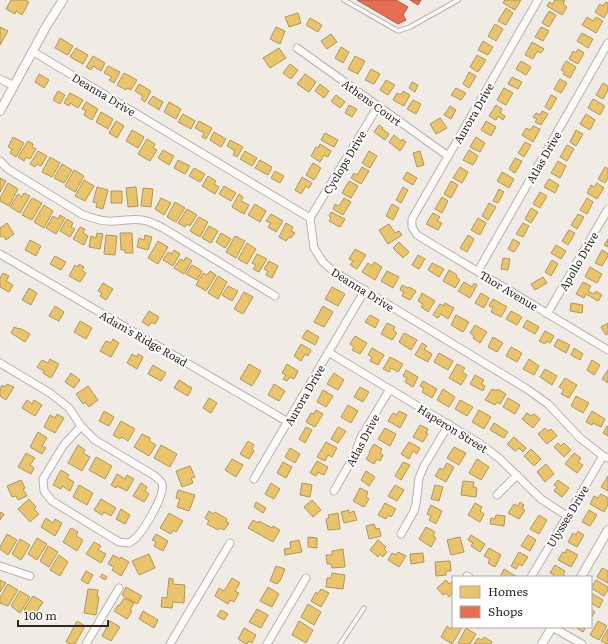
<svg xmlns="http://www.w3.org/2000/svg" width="608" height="644" font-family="Literata,serif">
<rect width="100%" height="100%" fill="#f1ebe5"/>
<path fill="#e9c46a" stroke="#b19655" d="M11,0H25L29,2L22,15L16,11L15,14L6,9Z
M505,0H521L515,10L503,3Z
M555,0H565L563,4L567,7L562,15L547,6L549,2L553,4Z
M606,2L608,3V11L604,18L595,12L600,4L603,6Z
M506,8L513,13L506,25L498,21Z
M549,11L556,15L549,27L542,23Z
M298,13L301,23L289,27L285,17Z
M587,17L593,21L596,17L603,21L596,33L582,25Z
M310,18L322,25L318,32L306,25Z
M495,24L503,29L496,41L488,36Z
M0,27L8,31L0,45Z
M276,27L285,31L280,44L270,39Z
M541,27L549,31L543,41L535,37Z
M582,33L593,39L588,48L577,41Z
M331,34L337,42L327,49L321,41Z
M60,38L73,46L68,55L55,48Z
M483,41L493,47L488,55L478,50Z
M532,42L544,49L541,53L537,51L533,59L525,55Z
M341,47L349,52L343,63L335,58Z
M76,48L88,55L83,64L70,57Z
M279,48L286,58L270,68L263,58Z
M578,49L584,53L578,64L569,59L573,51L576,53Z
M477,55L486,60L478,72L470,67Z
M93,56L105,63L101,71L93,66L91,70L86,67Z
M355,56L365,61L358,74L348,69Z
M521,61L531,67L526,75L516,69Z
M566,61L576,67L570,78L563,74L565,72L561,70Z
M290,64L298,70L291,79L283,73Z
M108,66L120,72L114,83L109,80L112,77L104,73Z
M371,69L380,74L374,84L365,80Z
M469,72L476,76L469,88L463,84Z
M124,73L137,80L131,90L127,88L126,90L117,85Z
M39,74L49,80L44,88L35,82Z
M305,74L316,82L309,92L297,84Z
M512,77L522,82L518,89L508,84Z
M560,79L567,83L561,93L554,89Z
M386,80L395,85L388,95L380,90Z
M412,82L418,85L415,92L409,88Z
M603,83L608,86V90L603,99L596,95Z
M139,84L151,91L145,102L141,99L143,96L135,91Z
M320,84L329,91L324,98L315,91Z
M456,88L466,93L461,100L451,95Z
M504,88L513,93L506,105L497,100Z
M58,91L65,95L60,104L53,100Z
M403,91L410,95L404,106L393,100L397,93L401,95Z
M70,93L83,100L78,108L70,103L69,106L64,103Z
M336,95L345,102L340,108L331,101Z
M551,95L557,98L550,110L545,107Z
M153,96L163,102L159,110L148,103Z
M593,99L605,106L600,115L588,108Z
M413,100L421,104L416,114L407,109Z
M86,102L98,109L92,120L84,115L86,111L82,109Z
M169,102L181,109L176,119L164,112Z
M349,105L357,109L352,117L345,113Z
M496,105L502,109L500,113L505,116L503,120L498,116L496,120L489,116Z
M450,106L456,110L451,119L444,115Z
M542,111L548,114L541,125L535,122L537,119L533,117L536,113L540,115Z
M101,112L113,119L108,129L96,122Z
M183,114L195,121L191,129L178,122Z
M586,114L595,120L590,130L580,124Z
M440,118L447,128L436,134L430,124Z
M116,121L124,126L117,138L109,133Z
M199,121L212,128L206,139L202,137L204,133L195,128Z
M486,121L496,127L491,136L481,130Z
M379,125L383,128L382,129L389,134L385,140L374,132Z
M533,126L540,129L533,142L522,135L526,128L530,130Z
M132,130L144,137L138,148L126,141Z
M576,130L583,134L576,146L570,142Z
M214,132L226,139L221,147L210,140Z
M325,133L338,140L334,147L321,140Z
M394,135L401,141L403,139L406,142L400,151L389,142Z
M13,137L24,143L16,157L10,153L12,149L8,147Z
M476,137L485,143L480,152L470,147Z
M147,139L155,144L153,148L157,150L150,161L138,154Z
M230,140L243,147L237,157L233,155L235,151L227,146Z
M28,141L33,144L32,147L36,149L30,159L26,157L24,161L18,157Z
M525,142L531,145L524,157L518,153Z
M320,144L331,151L328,157L324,155L320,162L311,156L316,147L318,148Z
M567,145L574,149L567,161L560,157Z
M163,150L174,156L169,165L158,158Z
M469,150L478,156L473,165L463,160Z
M38,151L47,156L41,166L37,164L35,167L30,164Z
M245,151L257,158L252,166L240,159Z
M369,151L377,156L370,168L362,163Z
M420,151L424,165L417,167L413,153Z
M50,157L60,163L52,177L42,172Z
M515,158L522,161L515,173L509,169Z
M178,160L190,166L185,174L174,168Z
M260,160L272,167L268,175L255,168Z
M558,161L566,166L560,178L551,173Z
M313,163L321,168L314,180L306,175Z
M62,164L72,170L64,183L54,178Z
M362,167L369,171L361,184L351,178L354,173L357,175Z
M460,167L468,172L462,183L453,178Z
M605,167L608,169V178L605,183L598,179Z
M194,168L205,174L200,182L189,176Z
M74,170L84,176L75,192L65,186Z
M275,171L284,176L280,183L271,178Z
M407,172L417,178L413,185L403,179Z
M502,172L514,179L509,188L497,181Z
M208,176L216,181L214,184L219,187L215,194L202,186Z
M302,177L312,183L309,188L306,186L301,194L295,190Z
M0,178L6,181L0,192Z
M549,179L559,185L555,193L544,187Z
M84,180L94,186L85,201L75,196Z
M349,181L358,186L351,198L342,193Z
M451,181L458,185L451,198L444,194Z
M8,183L18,189L9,206L0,201V198Z
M597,183L604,188L597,199L587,193L591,185L594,187Z
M224,186L236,193L231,201L219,194Z
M97,187L108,190L103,209L96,207L97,203L93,202Z
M136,187L138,206L128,207L126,188Z
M403,187L408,190L401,203L396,200Z
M143,188L153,189L151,207L141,206Z
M499,189L504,192L498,203L493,201Z
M111,191H122V203H111Z
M540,192L547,196L540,208L533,204Z
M24,193L30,196L20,213L10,207L18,194L22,197Z
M239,194L243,197L241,201L249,205L244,214L232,207Z
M442,197L448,201L442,213L435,209Z
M32,198L42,203L32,220L22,215Z
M161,198L171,203L164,215L155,209Z
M344,198L351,202L343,215L333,209L335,204L339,206Z
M587,198L593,202L587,214L580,210Z
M175,202L185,208L176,222L167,217Z
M489,203L496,207L488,220L482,216Z
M255,204L266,211L260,222L248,215Z
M392,204L399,208L393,220L386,216Z
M44,205L53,211L44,228L34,222Z
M531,208L538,212L531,223L525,219Z
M187,209L197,215L190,226L187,224L185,227L178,223Z
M331,212L345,219L340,227L329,221L331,218L329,216Z
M433,213L440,217L437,221L442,223L438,230L426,224Z
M271,214L283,221L276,232L268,227L271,223L266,221Z
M578,214L584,217L577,229L571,225Z
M60,215L65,218L56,234L46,228L53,216L58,219Z
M199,217L208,222L200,237L190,231Z
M478,218L486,223L480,235L471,230Z
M67,219L73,223L71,227L75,229L70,237L60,231Z
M7,223L14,234L6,240L3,236L1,237L0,235V228Z
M286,223L293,227L291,231L295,233L291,238L289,237L286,241L279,237Z
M523,223L529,226L523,237L516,234Z
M389,224L395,233L399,231L402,235L388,244L379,230Z
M209,226L218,231L211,243L202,238Z
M80,227L85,229L83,233L88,236L84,245L73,239Z
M569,230L575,233L568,245L562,241Z
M97,233L103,234L100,249L89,247L91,236L96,238Z
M120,233H132L133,253H125V250H121Z
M221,233L231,239L225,248L216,242Z
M106,235L117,236L115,255L104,254Z
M145,235L152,237L148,250L137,247L139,238L144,240Z
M468,235L474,239L467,252L460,248Z
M235,236L245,241L236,258L226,252Z
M513,239L520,243L514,252L508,249Z
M608,239V247L604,245Z
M30,240L41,246L36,256L25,250Z
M158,241L168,247L158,264L148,258Z
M399,242L409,252L403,258L393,248Z
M247,243L256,249L247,264L238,259Z
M556,245L566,251L561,259L551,253Z
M355,249L366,255L357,269L350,265L353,261L349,259Z
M174,250L180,254L173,266L163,260L168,252L172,254Z
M602,250L608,254V256L602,266L595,263Z
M257,254L267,259L259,272L253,269L256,265L252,263Z
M418,255L425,259L419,269L412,265Z
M55,256L66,262L61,270L50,264Z
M186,257L192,261L184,274L174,268L180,259L184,261Z
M503,258L510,259L508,270L501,269Z
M552,260L558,264L551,276L545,272Z
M269,261L278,266L272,278L266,275L268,271L264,269Z
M374,262L382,267L375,280L362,272L368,263L372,266Z
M432,263L444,269L439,277L428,270Z
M79,264L84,267L82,270L86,273L80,282L69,276L75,265L78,267Z
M192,265L202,271L197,280L186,274Z
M590,267L602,274L597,283L585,277Z
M449,270L457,275L456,277L460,280L455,288L443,281Z
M210,271L216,275L206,291L196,285L203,273L207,275Z
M387,271L399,277L393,288L381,281Z
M3,273L9,276L6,281L13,285L9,292L0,287V278Z
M218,276L227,282L218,299L208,293Z
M543,277L547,283L535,290L531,284Z
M464,282L472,287L474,283L477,285L470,298L458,291Z
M583,282L591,286L588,291L594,294L596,291L602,295L598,301L586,294L584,298L576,294Z
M103,283L113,289L106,300L100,296L102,293L98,291Z
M402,285L408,288L409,287L416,291L410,300L402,296L404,292L400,290Z
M228,286L238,291L232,301L222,295Z
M332,287L345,294L338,306L325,299Z
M29,288L37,293L31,305L22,300Z
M244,292L253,297L243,314L234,309Z
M422,293L435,301L428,312L421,307L423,304L418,301Z
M481,293L489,298L484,308L475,303Z
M493,299L507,307L501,317L491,312L493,308L489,306Z
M445,303L454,308L448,319L441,314L438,318L433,315L440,304L444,306Z
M571,303L583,305L582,313L570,311Z
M55,306L64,312L59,321L49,316Z
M323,306L333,312L324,327L314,322Z
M149,311L159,317L155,324L151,322L149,326L142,322Z
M511,311L522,317L517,325L506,319Z
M370,315L379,320L375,328L365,322Z
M456,315L469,322L463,332L451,325Z
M527,320L539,327L535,334L523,327Z
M80,321L92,328L86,339L74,332Z
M387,323L395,327L393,330L397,333L392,340L381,334Z
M608,323V334L606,335L601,327Z
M475,325L487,332L480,343L473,338L474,336L470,333Z
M14,327L19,329L20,328L30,334L25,342L11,333Z
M307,330L319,337L315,345L302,338Z
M545,331L554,336L550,343L547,341L545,344L539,341Z
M404,333L417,340L411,350L399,342Z
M355,336L367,343L360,354L352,350L354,347L350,344Z
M493,337L503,343L497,352L488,347Z
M113,339L119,343L111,357L100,351L106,341L111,343Z
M558,339L570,345L566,353L554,346Z
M422,343L427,346L424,349L432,354L428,362L415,355Z
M301,344L311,350L308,356L305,354L301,361L294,356Z
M511,347L522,353L517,362L506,356Z
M372,348L384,355L378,365L370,361L372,357L368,355Z
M574,348L583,354L580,360L571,355Z
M439,353L453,361L448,370L434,362Z
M132,354L137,357L138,354L143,357L137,369L127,363Z
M390,357L403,364L398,372L391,368L389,372L383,369Z
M50,359L59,364L51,378L43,373L44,371L37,367L42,360L48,363Z
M529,359L539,366L534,375L523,369Z
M592,360L600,365L594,375L587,370Z
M249,364L261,371L252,386L240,379Z
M287,364L298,371L294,379L290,377L287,381L283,379L286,375L282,373Z
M457,364L465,368L462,372L467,375L461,385L449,378Z
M153,365L166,373L161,381L148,374Z
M545,369L557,376L552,385L540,377Z
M406,370L418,377L413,387L405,382L407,378L403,376Z
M608,370V383L602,379Z
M71,373L80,380L74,388L65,382Z
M334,373L344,380L338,390L327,384Z
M475,375L484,380L481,384L485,386L483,391L470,384Z
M565,378L577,385L569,398L561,394L564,390L559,387Z
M179,380L192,388L188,396L174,388Z
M423,381L437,389L432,398L422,392L424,388L420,386Z
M7,384L14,387L6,400L0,396V389L2,385L5,387Z
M274,384L285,391L279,401L268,395Z
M88,386L98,400L89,407L85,402L83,404L76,394Z
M360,387L369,392L363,402L354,397Z
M443,389L455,397L449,407L437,400Z
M492,389L496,391L498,389L506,394L500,404L497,402L495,405L485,400Z
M323,390L333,396L326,407L317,402Z
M576,396L589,403L583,413L571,406Z
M209,398L217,403L211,413L203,408Z
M508,398L520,405L515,414L503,407Z
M27,400L32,404L34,400L42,405L35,416L22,408Z
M460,400L473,407L467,416L455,409Z
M348,405L358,411L351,423L341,417Z
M316,410L323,414L315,427L306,422L311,413L314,414Z
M479,410L491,417L484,429L472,422Z
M104,411L114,417L109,426L99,421Z
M399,411L407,415L400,428L388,421L393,413L397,415Z
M592,411L605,419L601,427L593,423L592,425L586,422Z
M527,413L531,416L534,414L540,419L533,428L522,419Z
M57,414L64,418L55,433L44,427L50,415L55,418Z
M121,421L135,429L128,441L122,437L120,439L113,435Z
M494,423L508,432L504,438L490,430Z
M420,425L428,429L426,433L428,434L423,442L413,437Z
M607,426L608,427V436L603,433Z
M306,427L312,430L305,443L299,439Z
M338,427L346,431L338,443L331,439Z
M385,428L396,434L390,446L378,439Z
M545,428L548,431L551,429L557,436L547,444L538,434Z
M38,432L47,438L42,446L46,448L42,454L30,447Z
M142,434L150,438L149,441L156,445L149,456L134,447Z
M514,437L526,448L523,452L519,448L515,451L507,444Z
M248,441L254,445L252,449L254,451L249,459L240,454Z
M326,442L337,448L332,457L328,455L325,461L317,457Z
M409,442L420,448L417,454L413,451L409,459L401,454Z
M558,443L561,446L564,443L571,450L564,457L554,447Z
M374,444L382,449L380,453L383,455L380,461L377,459L374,464L366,459L370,453L369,452Z
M78,445L85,450L83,453L90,457L82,471L68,463Z
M161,445L177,454L170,467L154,458Z
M454,447L466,453L459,465L447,458Z
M290,448L300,454L295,463L285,457Z
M531,449L541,459L534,466L524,456Z
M26,453L35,458L30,465L34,468L31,474L18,467Z
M574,453L581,458L578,462L583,465L577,473L565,464Z
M96,457L112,466L105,479L89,470Z
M232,459L243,465L236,477L225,470Z
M477,459L489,467L481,480L469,473Z
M317,461L328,467L324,475L318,472L316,476L310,473Z
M283,462L292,467L286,478L277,473Z
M403,462L410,465L401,480L395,476Z
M447,463L454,467L446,482L435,476L440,468L443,470Z
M546,464L554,474L545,482L537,472Z
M190,466L195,477L191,478L193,483L182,487L176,471Z
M61,470L69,475L67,478L74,482L70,491L62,486L61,489L53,485Z
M366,471L375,477L369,486L361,480Z
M117,474L125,479L127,475L134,479L127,491L117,486L116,488L111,485Z
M608,476V491L601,487Z
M21,480L25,488L23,489L27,496L18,500L16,496L12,497L7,486Z
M558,480L569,488L562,497L554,491L557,487L554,485Z
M463,481L474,482L473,487L477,488L476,497L461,495Z
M141,483L147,487L145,491L149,494L144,502L133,496Z
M271,483L280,489L274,499L265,494Z
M302,483L312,485L310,497L300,495Z
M79,485L93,493L87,505L73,497Z
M395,485L404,490L397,501L388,496Z
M435,485L443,487L439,501L431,499Z
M360,488L368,492L366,497L369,499L364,507L353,501Z
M178,490L195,495L189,511L177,507L180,499L176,498Z
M601,494L608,498V505L604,512L590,504L594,496L598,498Z
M29,499L36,507L34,509L39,514L30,522L18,509Z
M101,499L116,508L111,516L104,512L102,515L94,510Z
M312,500L321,510L313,517L304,507Z
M256,502L266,508L263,513L254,507Z
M520,502L524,505L522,509L525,510L519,519L508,513L514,504L518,506Z
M385,503L396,509L391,517L388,515L386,519L378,515Z
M475,503L482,507L480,511L484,514L480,522L468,515Z
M431,505L442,511L436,524L429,520L431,516L427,514Z
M121,509L130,515L125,524L116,519Z
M349,510V513L354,511L357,520L344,523L341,512Z
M589,510L597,515L590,526L582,522Z
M209,511L213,514L215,512L227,519L226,522L229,523L224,530L220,528L218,530L207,524L209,521L205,518Z
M0,512L4,514L0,520Z
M169,513L183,521L176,532L173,530L171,534L160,528Z
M338,513L340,529L328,530L326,519L329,518L328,515Z
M496,515L505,516L504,526L490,524L491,518L495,519Z
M539,515L547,520L539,534L530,529Z
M46,518L53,523L55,519L62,523L55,536L41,527Z
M253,520L258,523L259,521L272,528L273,526L280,530L273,542L248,528Z
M374,524L376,529L379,528L381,536L369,539L366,526Z
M426,527L435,532L433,536L436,538L431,547L419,539Z
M71,528L78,532L76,536L83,540L77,551L63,542Z
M578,531L584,535L577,547L568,542L573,533L576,535Z
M7,534L17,540L8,555L0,549V547Z
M156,534L168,541L163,551L154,546L156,542L152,540Z
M471,535L485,544L480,552L471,546L473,543L468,540Z
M528,535L536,540L530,551L521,546Z
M308,537L317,538V548L308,547Z
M460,537L464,552L451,555L447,540Z
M37,538L47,544L37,560L28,554Z
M20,539L30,545L21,560L12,554Z
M299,540L302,552L285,555L284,549L291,548L290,542Z
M378,540L386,547L384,549L387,552L383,557L380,554L378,557L370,550Z
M94,542L101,546L98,550L106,554L101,563L86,554Z
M48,546L58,552L49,567L40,561Z
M489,548L501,555L495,567L488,563L490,559L484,556Z
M343,549L345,567L332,568L331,564H327L326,555H332V551Z
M567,549L578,555L571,567L558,560L563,552L565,553Z
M398,552L406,556L399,567L388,560L392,553L396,555Z
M519,552L528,557L522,566L519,564L516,569L511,566Z
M423,553L424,562L411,564L410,554Z
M149,554L155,568L139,575L132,561Z
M59,555L68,562L60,576L50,570Z
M113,555L120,559L121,557L129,562L121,576L112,570L114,567L108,564Z
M450,561L451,571H446V575L436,576L435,562Z
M555,565L565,571L563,575L566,577H553L554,575L550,573Z
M276,566L285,569L280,581H279L277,584L270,581Z
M602,568L608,571V583L597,577Z
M504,569L517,577H500Z
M86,571L93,575L88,584L81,580Z
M332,573L345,575L343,589L326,587L327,578H331Z
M102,574L107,577L105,580L100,577Z
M169,578L173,579V584L185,585L184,603L173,602L172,608L161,607L162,597L167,598Z
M232,578L240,583L235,591L239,593L234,602L230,600L228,604L215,596L219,588L224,591Z
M0,580L6,583L0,592Z
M446,580L449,584L452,582L453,583V593L449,597L446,593L443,595L437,588Z
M596,580L608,587V590L604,596L591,588Z
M8,584L18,590L8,606L0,603V597Z
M126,587L142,596L137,604L122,595Z
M268,587L279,594L272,607L260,601Z
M88,589L98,590L97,597H99L96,615L84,613Z
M321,589L329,593L321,607L311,601L316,592L318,594Z
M20,591L30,597L20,613L11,606Z
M591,593L603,600L599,608L591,603Z
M33,596L43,602L34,616L24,610Z
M124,598L134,603L130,610L132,611L127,619L114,611L118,605L119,606Z
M308,604L321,612L314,625L301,617Z
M257,609L268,615L261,628L249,622Z
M591,609L595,612L591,618Z
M221,610L228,614L224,620L217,616Z
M143,611L158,620L154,628L139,619Z
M77,621L85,626L75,644H70L66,642Z
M110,621L120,627L111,641L102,636Z
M299,621L313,630L306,643L292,635Z
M598,621L607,626L599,640L590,635Z
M453,625V627H458L461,629L452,644L441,637L447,626L451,629Z
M575,627H586L583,632Z
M244,628L256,635L252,643L249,641L247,644H246L238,639Z
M466,628L476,634L470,644H460L458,643Z
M608,629V644H606L601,641Z
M484,637L492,642L491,644H474L478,638L482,640Z"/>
<path fill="#e76f51" stroke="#b05a44" d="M357,0H396L408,7L403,15L406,20L398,24Z
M410,0H421L418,5Z"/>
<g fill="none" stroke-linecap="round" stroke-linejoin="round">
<defs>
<path id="service" d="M344,0L398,31L410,27L458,0
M340,644L364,608"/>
<path id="minor" d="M538,0L412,219V227L417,235L608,350
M297,48L448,156
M32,51L310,218
M0,79L14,86
M0,161L8,169L83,215C91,217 99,221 108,221C119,222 131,218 142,220C150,221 156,225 163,228L275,296
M310,218L314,248L323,262L333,271L527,389L548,404L580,438L603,456L608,458
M310,218L378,106
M0,254L288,422
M478,271L608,43
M547,314L608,209
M328,352L479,443L499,458L541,499L567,516
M0,363L50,393L69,408L81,426L95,440L155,476C157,478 161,481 162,484C166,494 144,529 137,537C135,539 132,541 129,543L119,542L52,501L44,491L43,479L63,446L81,426
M254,479L365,290
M334,491L354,456L361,437L390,389
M497,495L517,475
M401,534L414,511L416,504L419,478L424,466L449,424
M0,566L30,576
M467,576L469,577
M531,577L603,456
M552,627L582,644
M86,644L119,588
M170,644L230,543
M267,644L306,578"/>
<path id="tertiary" d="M0,111L47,25L63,0
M581,577L608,530
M542,644L552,627"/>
</defs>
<use href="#service" stroke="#b6b1ad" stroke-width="5.5"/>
<use href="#minor" stroke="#b6b1ad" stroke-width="9"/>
<use href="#tertiary" stroke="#b6b1ad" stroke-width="10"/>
<use href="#service" stroke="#fdfcfb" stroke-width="3.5"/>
<use href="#minor" stroke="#fdfcfb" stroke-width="7"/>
<use href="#tertiary" stroke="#fdfcfb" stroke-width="8"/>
</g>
<g text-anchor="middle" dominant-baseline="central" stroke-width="4" stroke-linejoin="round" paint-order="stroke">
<g font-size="11" fill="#2e2925" stroke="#fff">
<text transform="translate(104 94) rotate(31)">Deanna Drive</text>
<text transform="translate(372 102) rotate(36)">Athens Court</text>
<text transform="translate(473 113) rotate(-60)">Aurora Drive</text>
<text transform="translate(543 157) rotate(-60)">Atlas Drive</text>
<text transform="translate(344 162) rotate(-59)">Cyclops Drive</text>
<text transform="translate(578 261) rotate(-60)">Apollo Drive</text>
<text transform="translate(363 289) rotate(32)">Deanna Drive</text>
<text transform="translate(509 290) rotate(31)">Thor Avenue</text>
<text transform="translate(144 338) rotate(30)">Adam's Ridge Road</text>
<text transform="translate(304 395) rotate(-60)">Aurora Drive</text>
<text transform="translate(453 428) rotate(32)">Haperon Street</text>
<text transform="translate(362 440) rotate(-62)">Atlas Drive</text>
<text transform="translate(567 516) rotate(-59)">Ulysses Drive</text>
</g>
</g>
<rect x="452" y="576" width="140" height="52" fill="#ffffff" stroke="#aba9a8"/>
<rect x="460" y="586" width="20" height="12" fill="#e9c46a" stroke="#aba9a8"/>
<text x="488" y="596" font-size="12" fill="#2e2925">Homes</text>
<rect x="460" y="606" width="20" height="12" fill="#e76f51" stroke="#aba9a8"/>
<text x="488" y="616" font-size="12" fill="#2e2925">Shops</text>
<path d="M18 620v6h90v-6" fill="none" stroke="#2e2925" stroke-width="2"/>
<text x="24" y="620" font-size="12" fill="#2e2925" stroke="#ffffff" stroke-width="3" paint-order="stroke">100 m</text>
</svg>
